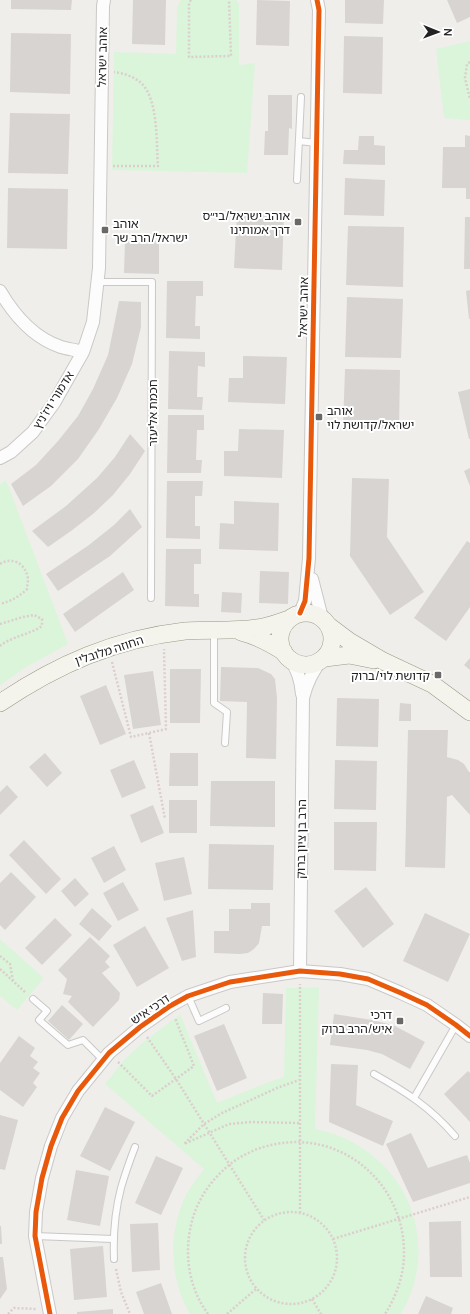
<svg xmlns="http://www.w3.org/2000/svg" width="470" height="1314" font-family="Manrope,'Noto Sans Hebrew',sans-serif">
<rect width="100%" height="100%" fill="#f0eeeb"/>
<path fill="#daf5da" d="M181,0H236L239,4V65L255,63L247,173L112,170L114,52L176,54L177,7Z
M470,41V120L444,118L436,49Z
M6,480L68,644L26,667L0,685V484Z
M0,939L44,978L17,1010L0,996Z
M319,987L315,1129C386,1143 432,1209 415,1280C412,1293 407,1303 401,1314H190C169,1279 168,1231 186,1195C191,1185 198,1177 204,1169L105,1084L124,1060L140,1045L180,1014L217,1103L266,1083L284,1077L286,988Z"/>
<path fill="#d7d4d2" d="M11,0H72L71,10L11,9Z
M133,0H166L165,45L132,44Z
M257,0L290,1L289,46L256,45Z
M345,0H384L383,24L345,23Z
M447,0H470V17L457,23Z
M11,33L71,34L70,94L10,92Z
M344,36L383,37L382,94L343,93Z
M268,95H292V129L289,128L288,155H264L265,131H268Z
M10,113L70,114L68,174L8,173Z
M465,135L470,136V199H466V188H442L443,147H465Z
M359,136H374V145L385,146V165L343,164L344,150H358Z
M345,178L385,180L384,216L344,215Z
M8,188L68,189L67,249L7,248Z
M237,213L284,215L282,270L234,268Z
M465,217H470V269H464Z
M348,226L404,227L403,287L346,285Z
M125,241H159V274L124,273Z
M167,281H203V296H196L195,326H200V339L166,338Z
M470,290V319H469L466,291Z
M347,297L403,299L401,358L345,357Z
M119,301L141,302V327L132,364L117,398L99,429L78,459L51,486L23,506L11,484L36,465L58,441L78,416L93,389L108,355Z
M169,351L205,352V367L198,366L197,397H203L202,410L168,409Z
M243,356L287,357L285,404L228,402L229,378H243Z
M345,369L400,370L399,429L343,427Z
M470,389V439H469L458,392Z
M168,415H204V430H197L196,460H202L201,473H167Z
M239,429L284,430L282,478L224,476V451H238Z
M130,434L145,451L130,474L113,495L93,514L71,531L48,547L32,531L66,506L97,478L115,457Z
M470,468V486L464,471Z
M352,478L389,479L387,537L424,592L390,615L350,556Z
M167,481H203L202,496H195V526H200V539L166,538Z
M234,501L279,503L278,551L219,549L220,523L234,524Z
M130,509L142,527L110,556L58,591L46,574L89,545L114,525Z
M467,541L470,543V607L446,641L414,618Z
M166,549H201V564H194V594H199V607L165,606Z
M260,571L289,572L288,604L259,603Z
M123,572L134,590L75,632L63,614Z
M222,592L242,593L241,613L221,612Z
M470,658V670L464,665Z
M221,667L258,668L271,674L275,679L277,698L276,759L246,758L247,702L220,701Z
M170,669H201L200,723H170Z
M153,671L161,725L133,729L124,675Z
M106,685L126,734L100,745L80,696Z
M337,698L379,699L378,747L336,746Z
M400,703L411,704V721H399Z
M408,730H448L447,757L458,760L464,764L469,772H470V815L452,795L447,797L445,868L405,867Z
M45,753L62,773L47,787L29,767Z
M170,753H198V786H169Z
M134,760L146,788L122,798L110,770Z
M335,760L377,761L376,810L334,809Z
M211,781H275V827L210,826Z
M7,785L18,797L0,815V792Z
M169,800H197V833H169Z
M153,805L164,833L141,843L130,815Z
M334,822H377L376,871L334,870Z
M24,840L61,879L46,894L9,855Z
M209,844L274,845L273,890L208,889Z
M114,846L126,870L104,883L91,858Z
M184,857L192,894L164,901L155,863Z
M11,872L36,897L5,930L0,925V883Z
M75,878L89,894L75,907L61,891Z
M123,882L139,910L118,921L103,893Z
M366,887L394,924L363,948L334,911Z
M251,903H270V926H262L259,943L254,949L248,953L240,954L214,953V931H229V909H251Z
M92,908L112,926L99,941L79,924Z
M193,910L196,957L182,961L166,918Z
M425,913L470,934L448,982L403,961Z
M55,918L72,935L42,965L25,948Z
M145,926L169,968L137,987L113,945Z
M90,937L110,956L105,962L110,967L102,973L120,993L119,1000L93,1027L68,1002L72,996L63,994L67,979L58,970Z
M263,993L283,994L282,1024H262Z
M62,1005L83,1024L69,1040L48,1021Z
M334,1014L372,1020L393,1025L425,1042L410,1069L382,1054L367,1050L330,1045Z
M224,1024L247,1078L217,1091L194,1036Z
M19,1036L35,1048L30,1056L38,1062L33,1068L40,1073L33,1083L37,1087L23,1107L0,1090V1063Z
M331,1064L358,1065L356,1105L393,1121L383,1146L329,1122Z
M468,1071L470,1073V1122L444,1094Z
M105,1107L135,1122L110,1171L80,1156Z
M0,1115L18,1120L5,1170L0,1169Z
M411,1133L428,1168L467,1155L470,1163V1183L413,1202L386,1144Z
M156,1156L183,1168L161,1215L135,1203Z
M76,1170L109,1176L100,1226L67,1220Z
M461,1221L462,1277H430L429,1222Z
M158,1223L160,1270L132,1272L130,1224Z
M0,1226H1L2,1244H0Z
M103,1246L107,1297L74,1300L70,1249Z
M0,1257H3L7,1289L0,1299Z
M161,1283L172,1314H144L136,1292Z
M426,1296L453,1308L451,1314H418Z
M113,1309V1314H77V1312Z"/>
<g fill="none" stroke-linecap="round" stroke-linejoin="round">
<defs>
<path id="lane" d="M299,141L316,143
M297,180L301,97
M97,282H152L151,598
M214,631V703L227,712L225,743
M188,996L199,1021L226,1008
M33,999L47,1011L39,1020L68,1045L83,1040L103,1060
M374,1074C406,1092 430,1107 455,1136
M414,1098L456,1025
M35,1236L113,1239
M114,1259C113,1235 115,1211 121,1188C125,1174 130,1160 135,1147"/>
<path id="street" d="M0,291C14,315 34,338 61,347C68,349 76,350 83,352
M0,458L11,452L33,432L54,403L83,352L93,322L99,268L103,6L104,0
M312,579L322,618
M300,613L305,601L309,558L319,10L317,0
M290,659C298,670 301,681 302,694
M300,971L303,698C307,682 312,673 321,660
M50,1314L35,1236L36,1212L42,1178L51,1146L62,1118L78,1091L109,1053L140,1027L170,1006L188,996L230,982L300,971L340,974L368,979L401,993L427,1005L456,1025L470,1036"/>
<path id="secondary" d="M280 639a26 26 0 1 1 52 0a26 26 0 1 1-52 0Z
M329,626L349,641L383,661L432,684L470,712
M241,632C257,636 270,643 284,652
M325,658L349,655L374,660
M0,703C58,664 115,639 185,631C210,629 239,632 263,627C272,625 281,622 289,619"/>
</defs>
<use href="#lane" stroke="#c9c8c7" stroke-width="8"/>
<use href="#street" stroke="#c9c8c7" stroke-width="14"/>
<use href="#secondary" stroke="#999a82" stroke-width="18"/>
<path stroke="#dccecd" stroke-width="2.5" stroke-dasharray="2 2" stroke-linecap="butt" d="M191,0L189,3V57L231,56L229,0
M470,62L467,64L465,78L470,99
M113,166H158C156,143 159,98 140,82C132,76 123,73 114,72
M0,564C13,556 26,564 28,579C28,582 27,586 27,589C19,597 11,601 0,604
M0,624L23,617L34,615L42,619V626C29,635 12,636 0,646
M112,662L131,737L166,729L164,649
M149,733L165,819
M0,956L10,964L13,981
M0,969L26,993
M147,1037L176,1079L264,1220
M118,1062L152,1096L194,1066L175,1018
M299,1123L251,1122L229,1124L184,1144L204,1124L222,1113L277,1088L299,1080
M245 1258a46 46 0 1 1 92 0a46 46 0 1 1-92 0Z
M300,1213V984
M333,1239L470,1197
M116,1269L121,1292L130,1314
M312,1299L321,1314
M8,1314L14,1308L36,1309
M208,1314C189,1288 184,1256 191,1225C196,1201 211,1180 229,1165C243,1154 259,1147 276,1144C345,1131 405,1186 404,1254C404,1275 396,1297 385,1314
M227,1314L256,1289"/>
<use href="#lane" stroke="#fdfcfc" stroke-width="6"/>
<use href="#street" stroke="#fdfcfc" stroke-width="12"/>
<use href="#secondary" stroke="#f4f4ed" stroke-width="17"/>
<defs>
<path id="cycleway" d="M300,613L305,601L309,558L319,10L317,0
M50,1314L35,1236L36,1212L42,1178L51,1146L62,1118L78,1091L109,1053L140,1027L170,1006L188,996L230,982L300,971L340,974L368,979L401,993L427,1005L456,1025L470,1036"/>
</defs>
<use href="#cycleway" stroke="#fff" stroke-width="8"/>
<use href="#cycleway" stroke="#e8590c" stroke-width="5"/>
</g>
<g fill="#6a6968" stroke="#fff" stroke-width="1.5">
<rect x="294" y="218" width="8" height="8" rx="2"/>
<rect x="101" y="226" width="8" height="8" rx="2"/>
<rect x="315" y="413" width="8" height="8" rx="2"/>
<rect x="434" y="671" width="8" height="8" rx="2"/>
<rect x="396" y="1017" width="8" height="8" rx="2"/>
</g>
<g text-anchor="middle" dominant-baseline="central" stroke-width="4" stroke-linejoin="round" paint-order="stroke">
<g font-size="12" fill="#222" stroke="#fff">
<text transform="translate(102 57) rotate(-89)">אוהב ישראל</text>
<text transform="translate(303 307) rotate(-89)">אוהב ישראל</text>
<text transform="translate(53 400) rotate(-58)">אדמורי ויז'ניץ</text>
<text transform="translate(152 413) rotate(-90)">חכמת אליעזר</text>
<text transform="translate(109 650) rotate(-18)">החוזה מלובלין</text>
<text transform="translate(301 839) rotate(-89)">הרב בן ציון ברוק</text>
<text transform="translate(150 1009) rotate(-34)">דרכי איש</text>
</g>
<g font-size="12" fill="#222" stroke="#fff" text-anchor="end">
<text x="290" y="215">אוהב ישראל/בי״ס<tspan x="290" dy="14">דרך אמותינו</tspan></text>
<text x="113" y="223" text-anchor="start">אוהב<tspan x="113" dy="14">ישראל/הרב שך</tspan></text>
<text x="327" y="410" text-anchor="start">אוהב<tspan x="327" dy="14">ישראל/קדושת לוי</tspan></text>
<text x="430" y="675">קדושת לוי/ברוק</text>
<text x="392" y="1014">דרכי<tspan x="392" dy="14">איש/הרב ברוק</tspan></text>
</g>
</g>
<g transform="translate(438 32) rotate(91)" stroke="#ffffff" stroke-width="3" paint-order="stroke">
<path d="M0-3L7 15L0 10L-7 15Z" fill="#222222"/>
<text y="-6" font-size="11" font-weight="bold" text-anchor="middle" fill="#222222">N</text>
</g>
</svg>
